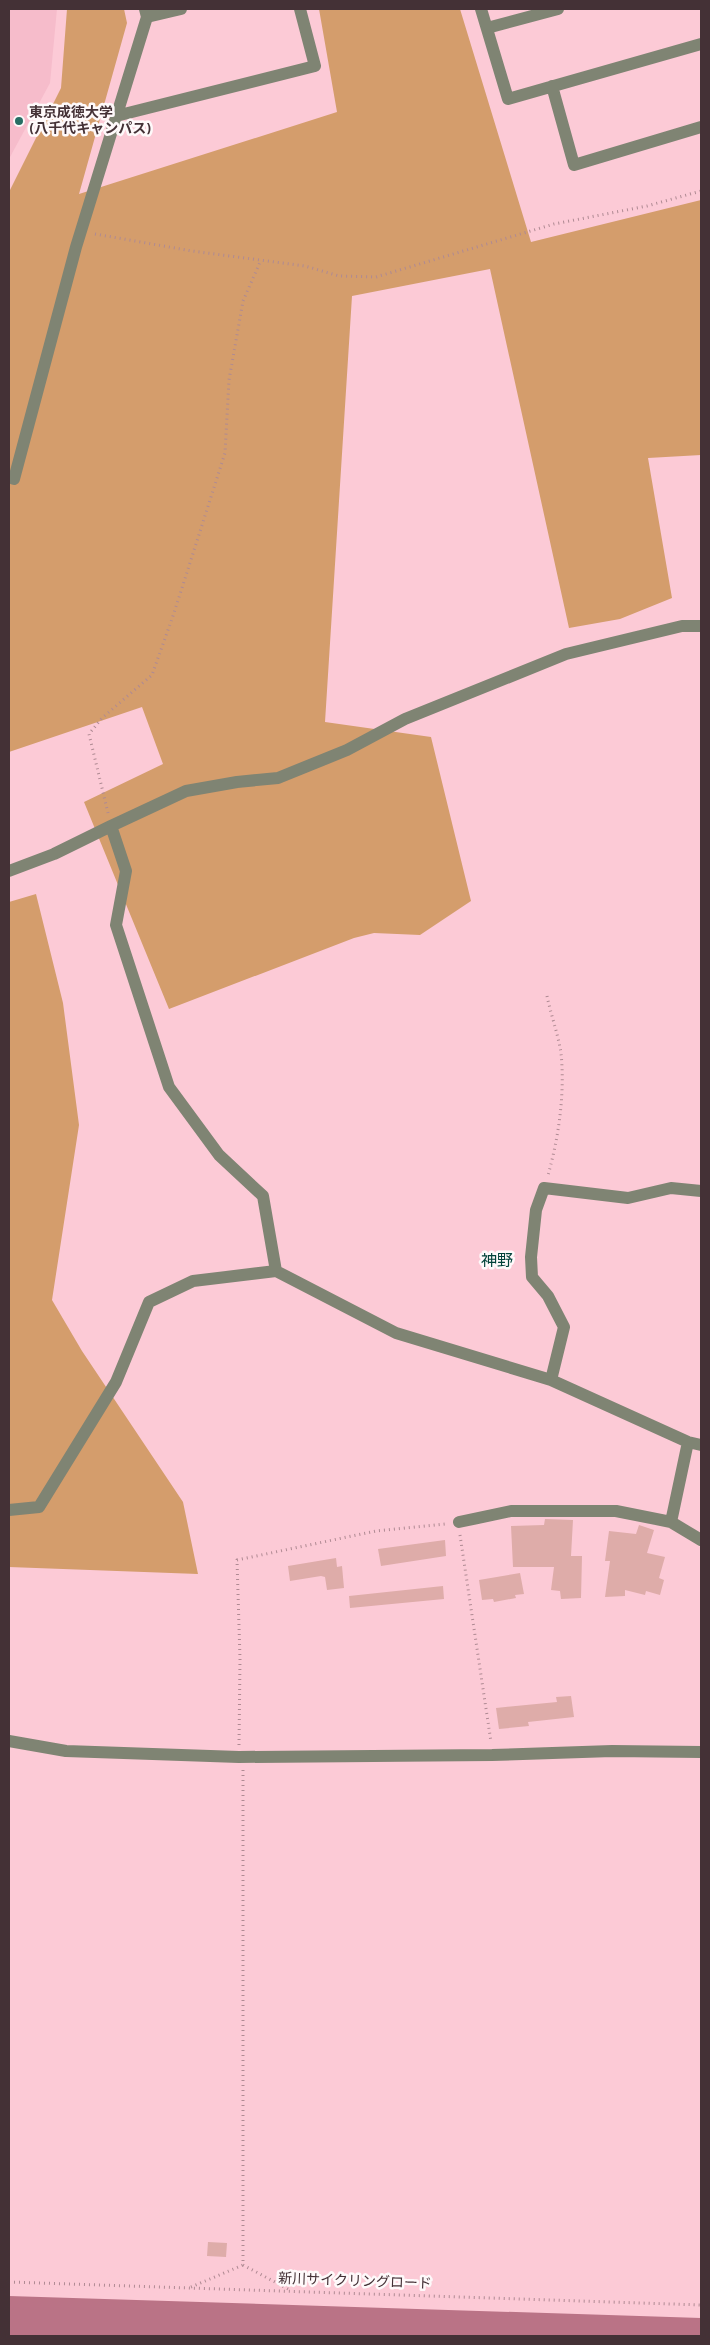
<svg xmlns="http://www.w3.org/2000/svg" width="710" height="2345" font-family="Overpass,'Noto Sans JP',sans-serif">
<rect width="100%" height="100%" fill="#fccad6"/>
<path fill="#f6bccb" d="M9,9H57L50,83L9,159Z"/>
<path fill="#d49d6c" d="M67,9H124L127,23L79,194L337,112L319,9H460L531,242L701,200V455L648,458L672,598L620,619L569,628L490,269L352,296L325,722L431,737L471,901L420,935L374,933L354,938L169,1009L84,802L163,764L142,707L9,752V192L61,88Z
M36,894L63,1003L79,1125L52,1300L82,1351L183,1502L198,1574L9,1567V902Z"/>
<path fill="#ba7386" d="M9,2296L701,2318V2336H9Z"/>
<path fill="#deaca9" d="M545,1519L573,1520L571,1556H582L581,1598L561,1599L560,1591L551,1590L554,1567H513L511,1526L544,1525Z
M639,1525L654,1530L647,1553L665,1557L659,1578L664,1580L660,1595L646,1591L645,1595L625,1590V1596L605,1597L610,1561H605L609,1531L636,1534Z
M445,1540L446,1556L381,1566L378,1549Z
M336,1558L337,1567L342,1566L344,1588L327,1590L325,1577L321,1576L290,1581L288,1566Z
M520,1573L524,1594L515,1595L516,1598L494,1602L493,1599L482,1600L479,1580Z
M443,1586L444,1599L350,1608L349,1596Z
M571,1696L574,1717L528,1722L529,1726L499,1729L496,1708L557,1702L556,1697Z
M208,2242L227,2243L226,2257L207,2256Z"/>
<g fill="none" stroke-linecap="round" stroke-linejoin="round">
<path stroke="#af8a93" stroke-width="3" stroke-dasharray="1 4" stroke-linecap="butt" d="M95,234L192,251L305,266L339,276L376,277L554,224L647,206L701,191
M108,813L89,734L102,718L152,675L174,613L225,453L229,380L243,301L261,260
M547,996C551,1015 558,1034 561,1053C565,1092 559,1137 548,1175
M460,1535L491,1742
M239,1745L240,1659L237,1560L376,1531L445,1524
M243,1770V2265L290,2290
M9,2282L701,2305
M191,2287L243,2265"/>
<path stroke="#7f8473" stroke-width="12" d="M481,9L508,99L701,44
M147,17L181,9
M487,28L558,9
M552,86L574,165L701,127
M116,116L315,66L300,9
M9,477L14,479L76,247L147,17L145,9
M111,826L186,791L237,782L278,778L347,750L405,719L566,654L682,626H701
M9,871L54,854L111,826L126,871L116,925L169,1087L219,1155L263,1196L276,1271L396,1333L551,1380L688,1442L701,1445
M551,1380L564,1327L548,1296L532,1277L531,1257L536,1210L544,1188L628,1198L671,1188L701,1191
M9,1510L39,1507L116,1382L149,1302L193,1281L276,1271
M459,1522L511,1511H616L671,1522L701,1540
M671,1522L688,1442
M9,1741L66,1751L239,1757L492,1755L612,1751L701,1752"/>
</g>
<circle fill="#276e64" stroke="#fef9fa" stroke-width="2" cx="19" cy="121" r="5"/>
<g text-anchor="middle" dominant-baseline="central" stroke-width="5" stroke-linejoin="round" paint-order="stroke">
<g font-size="14" font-weight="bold" fill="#443136" stroke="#fef9fa" text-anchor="start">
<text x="29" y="113">東京成徳大学<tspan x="29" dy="16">(八千代キャンパス)</tspan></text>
</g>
<g font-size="14" fill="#443136" stroke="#fef9fa">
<text transform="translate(355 2282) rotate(2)">新川サイクリングロード</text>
</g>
<g font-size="16" fill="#02423a" stroke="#fef9fa">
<text x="497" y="1262">神野</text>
</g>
</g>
<rect width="710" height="2345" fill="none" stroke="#443136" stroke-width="20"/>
</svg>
